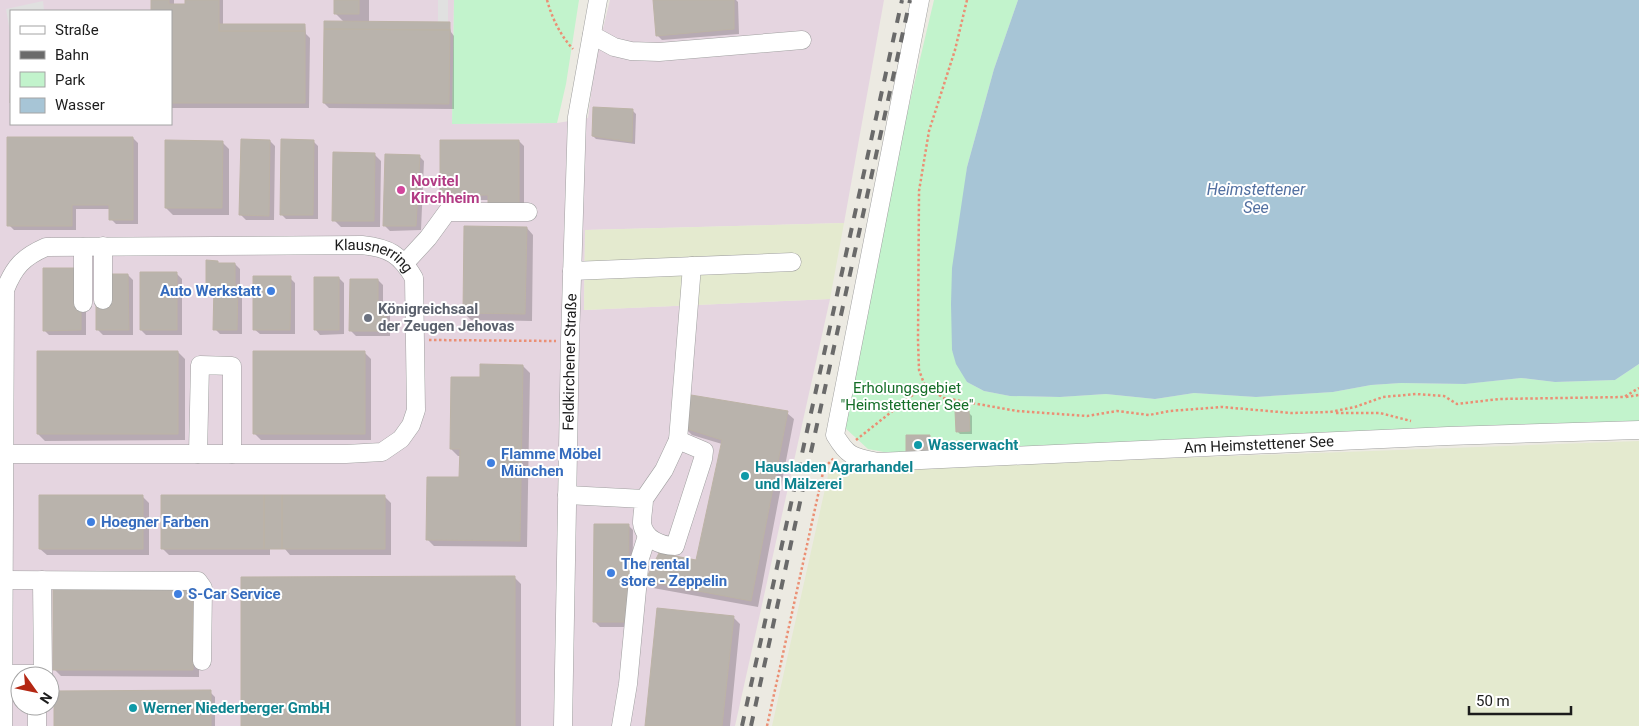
<svg xmlns="http://www.w3.org/2000/svg" width="1639" height="726" font-family="Roboto,sans-serif">
<rect width="100%" height="100%" fill="#eceae2"/>
<path fill="#e5d5e0" fill-rule="evenodd" d="M0,0H454L452,124L557,123L588,118L595,61L610,0H884L844,223L585,230L584,310L830,299L735,726H0ZM11,11H171V124H11ZM20,676H50V706H20Z"/>
<path fill="#e4eacf" d="M844,223L830,299L584,310L585,230Z
M1639,441V726H772L829,471Z"/>
<path fill="#c2f3cc" d="M454,0H579L566,84L557,123L452,124Z
M934,0H1018L994,69L967,167L952,328V350L967,382L984,391L1010,396L1060,397L1106,394L1155,399L1194,393L1256,397L1333,392L1371,385L1401,383L1464,384L1521,378L1555,382L1615,380L1639,364V426L905,456L868,449L843,426L861,308Z"/>
<path fill="#e0e0e0" d="M438,0H448V22H438Z
M43,1L44,10L37,11H11V33L10,32L6,9Z"/>
<path fill="#a7c5d6" d="M1018,0H1639V364L1615,380L1555,382L1521,378L1465,384L1401,383L1371,385L1333,392L1256,397L1194,393L1155,399L1106,394L1060,397L1010,396L984,391L967,382L956,364L952,350L951,304L952,268L967,167L994,69Z"/>
<path fill="#0003" d="M153,0H174V6H186V0H223V25H305L306,34L310,38L309,108H171V11H153Z
M335,0H369V23L449,24L451,32L454,36V109L329,108L324,103L345,23L335,13Z
M672,0H736L738,2L739,34L662,40L657,35Z
M633,111L636,114L635,144L596,139L593,136Z
M133,138L138,143V224H116L111,219V209H76V230H14L9,225Z
M270,141L275,146L274,220H246L241,215Z
M313,141L318,146V219H286L281,214Z
M519,141L524,146V212L489,200H446L441,195Z
M222,142L229,149V215H173L166,208Z
M374,154L381,161L380,227H341L334,220Z
M419,156L424,161L421,230L390,231L385,226Z
M527,228L533,235L532,321L471,320L464,313Z
M217,262L220,264H235L240,269V289L242,292V334H220L215,329V291H212L207,286Z
M86,274V335H49L44,330Z
M177,274L182,279V335H146L141,330Z
M128,275L133,280V335H103L98,330Z
M290,278L295,283V334H260L254,329Z
M339,278L344,283V334L320,335L315,329Z
M378,280L383,285V305H385L390,310V336H356L351,331Z
M178,352L185,359V440L45,441L38,434Z
M364,352L371,359V440H261L254,433Z
M523,366L530,373L527,547L434,546L427,539L460,478L461,456H458L451,449L481,379Z
M968,412L972,416V434H960L957,431Z
M787,413L794,419L758,607L653,588L647,581L697,562L722,444L692,435L685,428Z
M142,496L149,503V555H47L40,549Z
M384,496L391,503V555H290L285,549H270V555H169L162,548Z
M628,525L633,530L632,627H600L595,622Z
M514,577L521,584V726H242Z
M192,588L199,595V677L61,676L54,669Z
M733,617L740,624L730,726H646Z
M210,692L215,697V726H56Z"/>
<path fill="#b9b3ac" stroke="#bcb3a6" d="M151,0H169V4H185V0H219V31H305V103H171V11H151Z
M334,0H359V14H334Z
M653,0H734V29L656,36Z
M324,21L450,22V30L324,29Z
M219,24H305V31H219Z
M324,29L450,30L449,104L323,103Z
M11,37V103H10Z
M593,107L633,109L632,142L592,136Z
M7,137H133V220H109V205H72V226H7Z
M241,139L270,140L269,216L239,215Z
M281,139L314,140L313,215H280Z
M165,140L223,141L222,208H165Z
M440,140H519V207H488V195L440,196Z
M333,152L375,153L374,221H332Z
M385,154L420,155L416,226H383Z
M464,226L527,227L525,314L463,313Z
M206,260L218,261V263H235V285H238L237,330H213L214,286H206Z
M43,268H81V330L43,331Z
M140,272H177V330H140Z
M110,274H128L129,330H96V305Z
M253,276H291L290,330H253Z
M314,277H339V330H314Z
M350,279H378V304H386V331H349Z
M37,351H178V434H37Z
M253,351H365V434H253Z
M480,364L523,365L520,541L426,540L427,477H459L460,449H450L451,377H480Z
M691,395L788,411L751,601L645,581L659,553L696,560L722,440L684,428Z
M955,411H969L970,431L956,432Z
M906,435H930V454L906,455Z
M39,495H143V549H39Z
M161,495H264V549H161Z
M264,495H282V549H264Z
M282,495H385V549H282Z
M594,524H629L628,622H593Z
M515,576V726H241V577Z
M53,586L193,587V670H53Z
M657,608L734,616L722,726H645Z
M211,690V726H54V691Z"/>
<g fill="none" stroke-linecap="round" stroke-linejoin="round">
<defs>
<g id="minor">
<path id="s1" d="M920,0L835,435C848,457 853,457 878,462L1448,436L1639,430"/>
<path d="M592,35L614,47L631,51L659,52L802,40"/>
<path d="M103,246V300"/>
<path d="M405,263L428,238L447,212H528"/>
<path d="M572,271L792,262"/>
<path d="M83,303V247"/>
<path d="M678,440L692,266"/>
<path d="M198,454L200,365L232,366V454"/>
<path d="M567,495L644,499L664,470L678,440L704,451L703,459L675,546C661,546 644,539 642,523C642,515 644,506 644,499"/>
<path d="M4,580L198,581L203,588L202,661"/>
<path d="M3,674H43L42,580"/>
<path id="s2" d="M3,726L5,290C14,267 23,257 46,247L362,245C389,248 400,254 414,278L416,410L411,425L401,439L382,452L346,454H5"/>
<path d="M37,726V706"/>
<path id="s3" d="M563,726L570,341L577,117L598,0"/>
<path d="M621,726L628,684L640,558L647,536"/>
</g>
</defs>
<use href="#minor" stroke="#a0a0a0" stroke-width="19"/>
<path stroke="#eb8f74" stroke-width="2.5" stroke-dasharray="2.5 2.5" stroke-linecap="butt" d="M547,0C552,18 560,35 573,49
M967,0L955,50L929,131L919,191L918,340L919,370L925,386L944,398L1017,411L1087,416L1117,411L1149,415L1170,411L1222,407L1291,413L1330,412L1355,407L1383,397L1416,394L1444,396L1457,404L1499,399L1624,397L1639,388
M429,340L556,341
M1626,397L1639,395
M1336,413H1380L1411,421
M856,440L924,386
M767,726L824,468L834,458"/>
<use href="#minor" stroke="#fff" stroke-width="18"/>
<path stroke="#6a6a6a" stroke-width="4" stroke-dasharray="10 10" stroke-linecap="butt" d="M742,726L902,0
M751,726L910,0"/>
</g>
<circle fill="#d1479c" stroke="#fff" stroke-width="2" cx="401" cy="190" r="5"/>
<g fill="#3f7fe0" stroke="#fff" stroke-width="2">
<circle cx="271" cy="291" r="5"/>
<circle cx="491" cy="463" r="5"/>
<circle cx="91" cy="522" r="5"/>
<circle cx="611" cy="573" r="5"/>
<circle cx="178" cy="594" r="5"/>
</g>
<circle fill="#6b7280" stroke="#fff" stroke-width="2" cx="368" cy="318" r="5"/>
<g fill="#0f9aa8" stroke="#fff" stroke-width="2">
<circle cx="918" cy="445" r="5"/>
<circle cx="745" cy="476" r="5"/>
<circle cx="133" cy="708" r="5"/>
</g>
<g text-anchor="middle" dominant-baseline="central" stroke-width="4" stroke-linejoin="round" paint-order="stroke">
<g font-size="15" font-weight="bold" fill="#b23c85" stroke="#fff" text-anchor="start">
<text x="411" y="181">Novitel<tspan x="411" dy="17">Kirchheim</tspan></text>
</g>
<g font-size="15" fill="#1c1c1c" stroke="#fff">
<text stroke="none"><textPath href="#s2" startOffset="828">Klausnerring</textPath></text>
<text stroke="none"><textPath href="#s3" startOffset="364">Feldkirchener Straße</textPath></text>
<text stroke="none"><textPath href="#s1" startOffset="878">Am Heimstettener See</textPath></text>
</g>
<g font-size="15" font-weight="bold" fill="#366cbe" stroke="#fff" text-anchor="start">
<text x="261" y="291" text-anchor="end">Auto Werkstatt</text>
<text x="501" y="454">Flamme Möbel<tspan x="501" dy="17">München</tspan></text>
<text x="101" y="522">Hoegner Farben</text>
<text x="621" y="564">The rental<tspan x="621" dy="17">store - Zeppelin</tspan></text>
<text x="188" y="594">S-Car Service</text>
</g>
<g font-size="15" font-weight="bold" fill="#5b616d" stroke="#fff" text-anchor="start">
<text x="378" y="309">Königreichsaal<tspan x="378" dy="17">der Zeugen Jehovas</tspan></text>
</g>
<g font-size="15" fill="#156e28" stroke="#fff">
<text x="907" y="388">Erholungsgebiet<tspan x="907" dy="17">"Heimstettener See"</tspan></text>
</g>
<g font-size="15" font-weight="bold" fill="#0d838f" stroke="#fff" text-anchor="start">
<text x="928" y="445">Wasserwacht</text>
<text x="755" y="467">Hausladen Agrarhandel<tspan x="755" dy="17">und Mälzerei</tspan></text>
<text x="143" y="708">Werner Niederberger GmbH</text>
</g>
<g font-size="16" font-style="italic" fill="#5270a1" stroke="#fff">
<text x="1256" y="189">Heimstettener<tspan x="1256" dy="18">See</tspan></text>
</g>
</g>
<rect x="10" y="10" width="162" height="115" fill="#ffffff" stroke="#a4a4a4"/>
<rect x="20" y="26" width="25" height="8" fill="#ffffff" stroke="#a4a4a4"/>
<text x="55" y="35" font-size="15" fill="#1c1c1c">Straße</text>
<rect x="20" y="51" width="25" height="8" fill="#6a6a6a" stroke="#a4a4a4"/>
<text x="55" y="60" font-size="15" fill="#1c1c1c">Bahn</text>
<rect x="20" y="72" width="25" height="15" fill="#c2f3cc" stroke="#a4a4a4"/>
<text x="55" y="85" font-size="15" fill="#1c1c1c">Park</text>
<rect x="20" y="98" width="25" height="15" fill="#a7c5d6" stroke="#a4a4a4"/>
<text x="55" y="110" font-size="15" fill="#1c1c1c">Wasser</text>
<g transform="translate(35 691) rotate(123)"><circle r="24" fill="#ffffff" stroke="#a4a4a4"/>
<path d="M0-4L9 19L0 12L-9 19Z" fill="#b42713"/>
<text y="-8" font-size="14" font-weight="bold" text-anchor="middle" fill="#1c1c1c">N</text>
</g>
<path d="M1469 706v8h102v-8" fill="none" stroke="#1c1c1c" stroke-width="2.5"/>
<text x="1476" y="706" font-size="15" fill="#1c1c1c" stroke="#ffffff" stroke-width="4" paint-order="stroke">50 m</text>
</svg>
